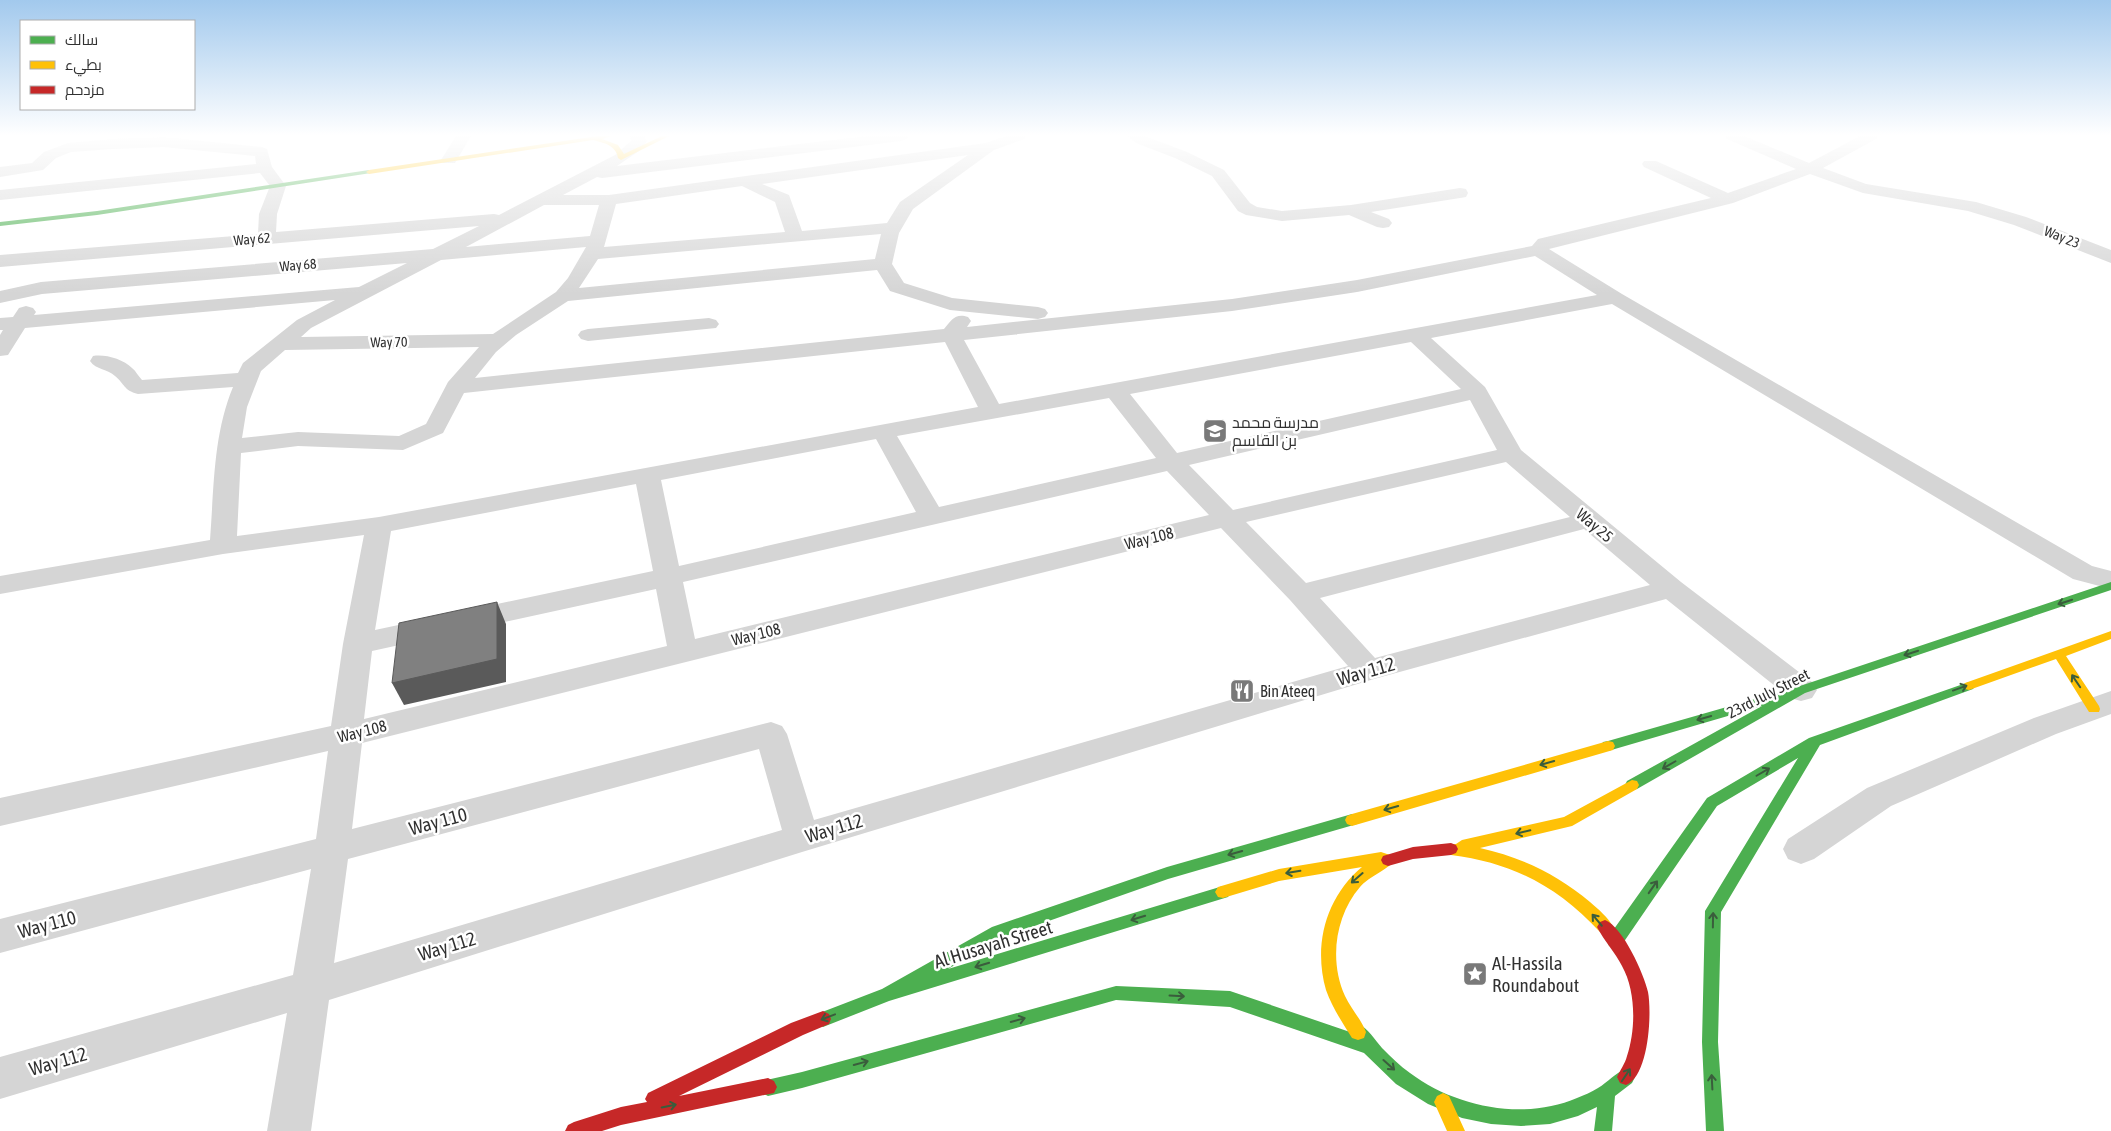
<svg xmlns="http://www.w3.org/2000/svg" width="2111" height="1131" font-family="'Asap Condensed',Cairo,sans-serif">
<rect width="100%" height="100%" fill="#fff"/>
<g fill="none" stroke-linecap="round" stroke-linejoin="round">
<path fill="#d5d5d5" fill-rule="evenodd" d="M456,136H471L455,163H443L441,160Z
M630,136H644L647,141L639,151L617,166L867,136H909L906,139L901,141L602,178L597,177L563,195H609L986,143L1006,136H1026L1024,139L994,150L913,209L899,233L892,264L904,283L952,298L1038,307L1045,309L1048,313L1045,317L1038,319L950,310L890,291L877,270L568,301L516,335L496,352L475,378L944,329C952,320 955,313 968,317L971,321L967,327L1232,299L1357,280L1532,246L1538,239L1711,198L1644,167L1642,164L1644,161H1656L1728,193L1796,169L1727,139L1725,136H1744L1809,163L1860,136H1878L1876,139L1823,168L1866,184L1976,202L2026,217L2111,250V263L2014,225L1968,211L1863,193L1810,174L1733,203L1549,249L1622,294L2092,566L2111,571V589L2073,579L1612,304L1431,338L1485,387L1521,450L1681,582L1812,682L1817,690L1812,698L1801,701L1790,698L1666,599L1374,679L802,852L329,1000L311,1131H267L287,1013L0,1099V1057L293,975L311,869L0,953V919L316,839L328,751L0,826V798L331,726L343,644L364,535L223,554L0,594V576L210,540C214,489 213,435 233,387L138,394C123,390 125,384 115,376C108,369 96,370 90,361L93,356C105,354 123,359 132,368C136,371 138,376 142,380L238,373L243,363L297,320L335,300L25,328L8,355L0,356V335L3,330H0V318L13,317L19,308L26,306L33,308L36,312L34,315L359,287L407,263L42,294L0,303V291L41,282L433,249L479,226L0,267V255L258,234L259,214L270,186L260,173L0,200V190L256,164L255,156L164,147L113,149L71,152L56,158L43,170L0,177V167L32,163L44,152L68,143L113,139L164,137L262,147L267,149L272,167L286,186L277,214L276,232L494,214L499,215L615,155L631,141ZM968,155L900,202L887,223L802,231L789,195L762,184ZM742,186L775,202L785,232L604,247L616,204ZM544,205H599L590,236L466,247ZM881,234L875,259L579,288L598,259ZM586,247L568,278L556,292L493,334L301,337L311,328L441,260ZM1535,256L1597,295L999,404L964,340L1232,311L1357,292ZM945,342L978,407L379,517L237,536L241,453L298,446L403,450L443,433L464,393ZM1411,342L1461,389L1177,453L1130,394ZM479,347L448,382L426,424L399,436L298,432L242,438L247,407L261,371L285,350ZM1109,398L1156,458L939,507L897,436ZM1470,400L1497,450L1233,510L1189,465ZM876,439L916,512L679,566L661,480ZM1506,462L1570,517L1306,583L1246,522ZM1167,471L1209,515L695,639L683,582ZM636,484L653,571L375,630L391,531ZM1221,528L1290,600L1348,666L814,820L787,734L782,726L771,722L352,829L362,743ZM1584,529L1650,585L1375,658L1320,598ZM656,589L667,646L364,719L372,651ZM759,749L782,830L334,963L348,859Z
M1128,136H1145L1187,152L1224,170L1250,203L1257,207L1282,211L1351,205L1460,188L1466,189L1468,193L1466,197L1460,198L1371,212L1389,219L1392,223L1389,227L1383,228L1377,227L1349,215L1282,221L1246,215L1238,211L1212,176L1175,158L1136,143Z
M709,318L716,320L719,324L716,328L588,341L581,339L578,335L581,331L588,329Z
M2111,691V714L2056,734L1891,806L1814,859L1801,864L1788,859L1783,849L1788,839L1867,788L2034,718Z"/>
<path fill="#4caf50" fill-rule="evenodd" d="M369,170L372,172L371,173L97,215L0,226V222L97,211Z
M2111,582V590L1805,693L1637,789L1632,790L1627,789L1625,785L1627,781L1762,706L1608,751L1603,750L1601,746L1603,742L1608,741L1797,687Z
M1969,682L1973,683L1975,686L1973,689L1820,745L1721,912L1718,1042L1724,1131H1706L1702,1042L1705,911L1798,758L1717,806L1621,946L1615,948L1609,946L1607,941L1609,936L1707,798L1809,738Z
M1352,814L1357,816L1359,820L1357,824L1168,879L1003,937L948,969L1223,886L1228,887L1231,892L1228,897L889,1001L823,1027L817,1024L815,1019L817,1014L882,989L992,927L1167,867Z
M1116,986L1230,991L1350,1032L1352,1026L1358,1024C1368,1028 1375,1040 1382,1048C1391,1057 1400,1066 1410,1073C1455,1107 1524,1121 1577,1098C1584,1095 1592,1092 1598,1088C1608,1082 1615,1073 1626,1069L1632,1071L1635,1077L1632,1083L1615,1096L1612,1131H1594L1597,1107L1578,1116L1550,1124L1521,1126L1491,1124L1462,1118L1428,1104L1396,1084L1364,1053L1230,1007L1116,1000L802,1088L768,1096L762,1093L759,1087L762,1081L802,1072Z"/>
<path fill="#ffc107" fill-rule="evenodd" d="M598,136H611L602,139L618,145L624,154L662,136H669L621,160L618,158C616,145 604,143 593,140L369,174L366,172L369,170Z
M2111,631V639L2066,656L2099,706L2100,709L2099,712H2089L2056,659L1969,690L1965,689L1963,686L1965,683Z
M1608,741L1613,742L1615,746L1613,750L1352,826L1347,824L1345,820L1347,816L1352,814Z
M1632,780L1637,781L1639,785L1637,789L1572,826L1480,848C1521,857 1558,875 1590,902C1598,909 1608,917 1613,927L1610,932L1605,934L1600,932C1557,886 1513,863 1451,855L1446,853L1444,849L1446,845L1456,844L1462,840L1564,817Z
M1381,852L1393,856L1395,860C1392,867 1368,877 1360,887C1335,916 1329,961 1345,996C1351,1009 1361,1019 1366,1032L1364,1038L1358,1040L1352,1038C1342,1022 1332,1007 1326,990C1313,945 1326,897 1362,867L1279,881L1223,898L1218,897L1215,892L1218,887L1279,869Z
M1443,1093L1449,1096L1465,1131H1447L1434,1102L1437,1096Z"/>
<path fill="#c62828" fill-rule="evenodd" d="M1451,843L1456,845L1458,849L1456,853L1451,855L1413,859L1388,866L1383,864L1381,860L1383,856L1413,847Z
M1605,920C1623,927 1644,974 1648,992C1652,1013 1649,1076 1626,1085L1620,1083L1617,1077C1620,1070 1625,1064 1627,1056C1636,1029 1636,991 1622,966C1615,952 1604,941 1597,927L1600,922Z
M823,1011L829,1014L831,1019L829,1024L803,1035L679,1096L768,1078L774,1081L777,1087L774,1093L621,1125L602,1131H565L568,1125L574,1122L621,1107L647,1102L645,1099L648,1093L791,1023Z"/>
</g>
<path fill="#5a5a5a" d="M497,602L506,624V682L404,705L392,683Z"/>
<path fill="#808080" stroke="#5a5a5a" d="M497,602V659L392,683L399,623Z"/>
<defs><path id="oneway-shaft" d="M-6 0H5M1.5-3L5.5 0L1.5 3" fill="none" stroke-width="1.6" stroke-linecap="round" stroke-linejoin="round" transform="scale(1.25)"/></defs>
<g stroke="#3a5d3c">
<use href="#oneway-shaft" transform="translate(2065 602) rotate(162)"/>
<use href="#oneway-shaft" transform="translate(1911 653) rotate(162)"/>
<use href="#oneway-shaft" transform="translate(2076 681) rotate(-124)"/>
<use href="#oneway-shaft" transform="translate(1960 688) rotate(-20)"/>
<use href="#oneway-shaft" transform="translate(1704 718) rotate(164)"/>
<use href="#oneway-shaft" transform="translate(1547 763) rotate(164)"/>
<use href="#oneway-shaft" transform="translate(1669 765) rotate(150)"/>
<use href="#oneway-shaft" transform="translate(1763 772) rotate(-30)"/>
<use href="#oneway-shaft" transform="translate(1391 808) rotate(164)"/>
<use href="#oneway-shaft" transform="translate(1523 832) rotate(167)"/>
<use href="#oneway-shaft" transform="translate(1235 853) rotate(164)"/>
<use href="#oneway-shaft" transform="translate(1293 872) rotate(171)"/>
<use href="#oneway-shaft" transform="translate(1357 878) rotate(139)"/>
<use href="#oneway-shaft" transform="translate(1653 887) rotate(-55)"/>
<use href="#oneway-shaft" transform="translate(1138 918) rotate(163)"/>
<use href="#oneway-shaft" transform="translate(1597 920) rotate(-130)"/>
<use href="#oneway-shaft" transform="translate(1713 920) rotate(-89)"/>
<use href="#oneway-shaft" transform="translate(982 965) rotate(163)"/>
<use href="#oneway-shaft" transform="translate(1177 996) rotate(3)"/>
<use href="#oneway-shaft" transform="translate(828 1017) rotate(159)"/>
<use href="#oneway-shaft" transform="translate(1018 1020) rotate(-15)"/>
<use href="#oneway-shaft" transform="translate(861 1063) rotate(-15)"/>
<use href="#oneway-shaft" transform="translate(1389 1065) rotate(42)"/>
<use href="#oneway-shaft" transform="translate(1626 1075) rotate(-56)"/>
<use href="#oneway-shaft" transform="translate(1712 1082) rotate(-93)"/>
<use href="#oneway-shaft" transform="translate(669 1106) rotate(-11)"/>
</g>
<linearGradient id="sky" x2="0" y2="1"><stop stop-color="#a2c9ed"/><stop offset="0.46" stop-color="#fff"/><stop offset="1" stop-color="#fff" stop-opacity="0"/></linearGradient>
<rect width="2111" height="294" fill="url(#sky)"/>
<defs>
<symbol id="university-square" viewBox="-11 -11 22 22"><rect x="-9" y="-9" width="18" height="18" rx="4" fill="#797979" stroke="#fff"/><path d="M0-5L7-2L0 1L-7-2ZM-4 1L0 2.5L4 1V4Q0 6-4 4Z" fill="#fff"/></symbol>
<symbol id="restaurant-square" viewBox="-11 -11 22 22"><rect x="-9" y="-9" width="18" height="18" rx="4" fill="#797979" stroke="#fff"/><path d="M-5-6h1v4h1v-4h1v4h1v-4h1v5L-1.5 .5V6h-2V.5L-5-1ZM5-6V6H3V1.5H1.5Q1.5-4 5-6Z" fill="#fff"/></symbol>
<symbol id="sight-square" viewBox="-11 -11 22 22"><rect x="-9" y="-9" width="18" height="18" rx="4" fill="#797979" stroke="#fff"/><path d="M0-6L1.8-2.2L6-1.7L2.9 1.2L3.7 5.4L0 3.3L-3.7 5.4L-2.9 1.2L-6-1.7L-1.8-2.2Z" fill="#fff"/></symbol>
</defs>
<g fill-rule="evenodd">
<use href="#university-square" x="1201" y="417" width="28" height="28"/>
<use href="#restaurant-square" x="1228" y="677" width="28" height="28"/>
<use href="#sight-square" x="1461" y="960" width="28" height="28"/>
</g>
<g text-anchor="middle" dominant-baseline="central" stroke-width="5" stroke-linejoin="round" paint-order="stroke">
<g font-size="14" fill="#313131" stroke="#fff">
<text transform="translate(2062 237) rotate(22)">Way 23</text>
<text transform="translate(252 239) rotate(-5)">Way 62</text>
<text transform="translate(298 265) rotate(-5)">Way 68</text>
<text transform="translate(389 342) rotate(-1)">Way 70</text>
</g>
<g font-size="16" fill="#313131" stroke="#fff" text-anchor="start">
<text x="1232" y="422">مدرسة محمد<tspan x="1232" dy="18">بن القاسم</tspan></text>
<text x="1260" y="691">Bin Ateeq</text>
</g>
<g font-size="16" fill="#313131" stroke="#fff">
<text transform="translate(1595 525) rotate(40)">Way 25</text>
<text transform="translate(1149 538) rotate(-14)">Way 108</text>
<text transform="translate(756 634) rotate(-14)">Way 108</text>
<text transform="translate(1768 693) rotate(-27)">23rd July Street</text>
<text transform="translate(362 731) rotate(-14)">Way 108</text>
</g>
<g font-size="19" fill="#313131" stroke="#fff">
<text transform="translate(1366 671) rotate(-16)">Way 112</text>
<text transform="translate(438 821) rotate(-15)">Way 110</text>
<text transform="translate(834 828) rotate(-17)">Way 112</text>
<text transform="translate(47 924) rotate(-15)">Way 110</text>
<text transform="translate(993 944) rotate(-17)">Al Husayah Street</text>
<text transform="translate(447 946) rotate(-17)">Way 112</text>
<text transform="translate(58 1061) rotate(-16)">Way 112</text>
</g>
<g font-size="19" fill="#313131" stroke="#fff" text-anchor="start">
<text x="1492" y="963">Al-Hassila<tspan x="1492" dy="22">Roundabout</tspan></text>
</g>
</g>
<rect x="20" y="20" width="175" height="90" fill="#ffffff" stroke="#adadad"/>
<rect x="30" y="36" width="25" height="8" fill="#4caf50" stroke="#adadad"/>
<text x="65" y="45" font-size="15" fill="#313131">سالك</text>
<rect x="30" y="61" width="25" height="8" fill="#ffc107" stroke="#adadad"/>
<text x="65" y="70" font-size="15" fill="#313131">بطيء</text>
<rect x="30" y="86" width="25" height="8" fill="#c62828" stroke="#adadad"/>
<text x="65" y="95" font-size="15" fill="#313131">مزدحم</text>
</svg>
